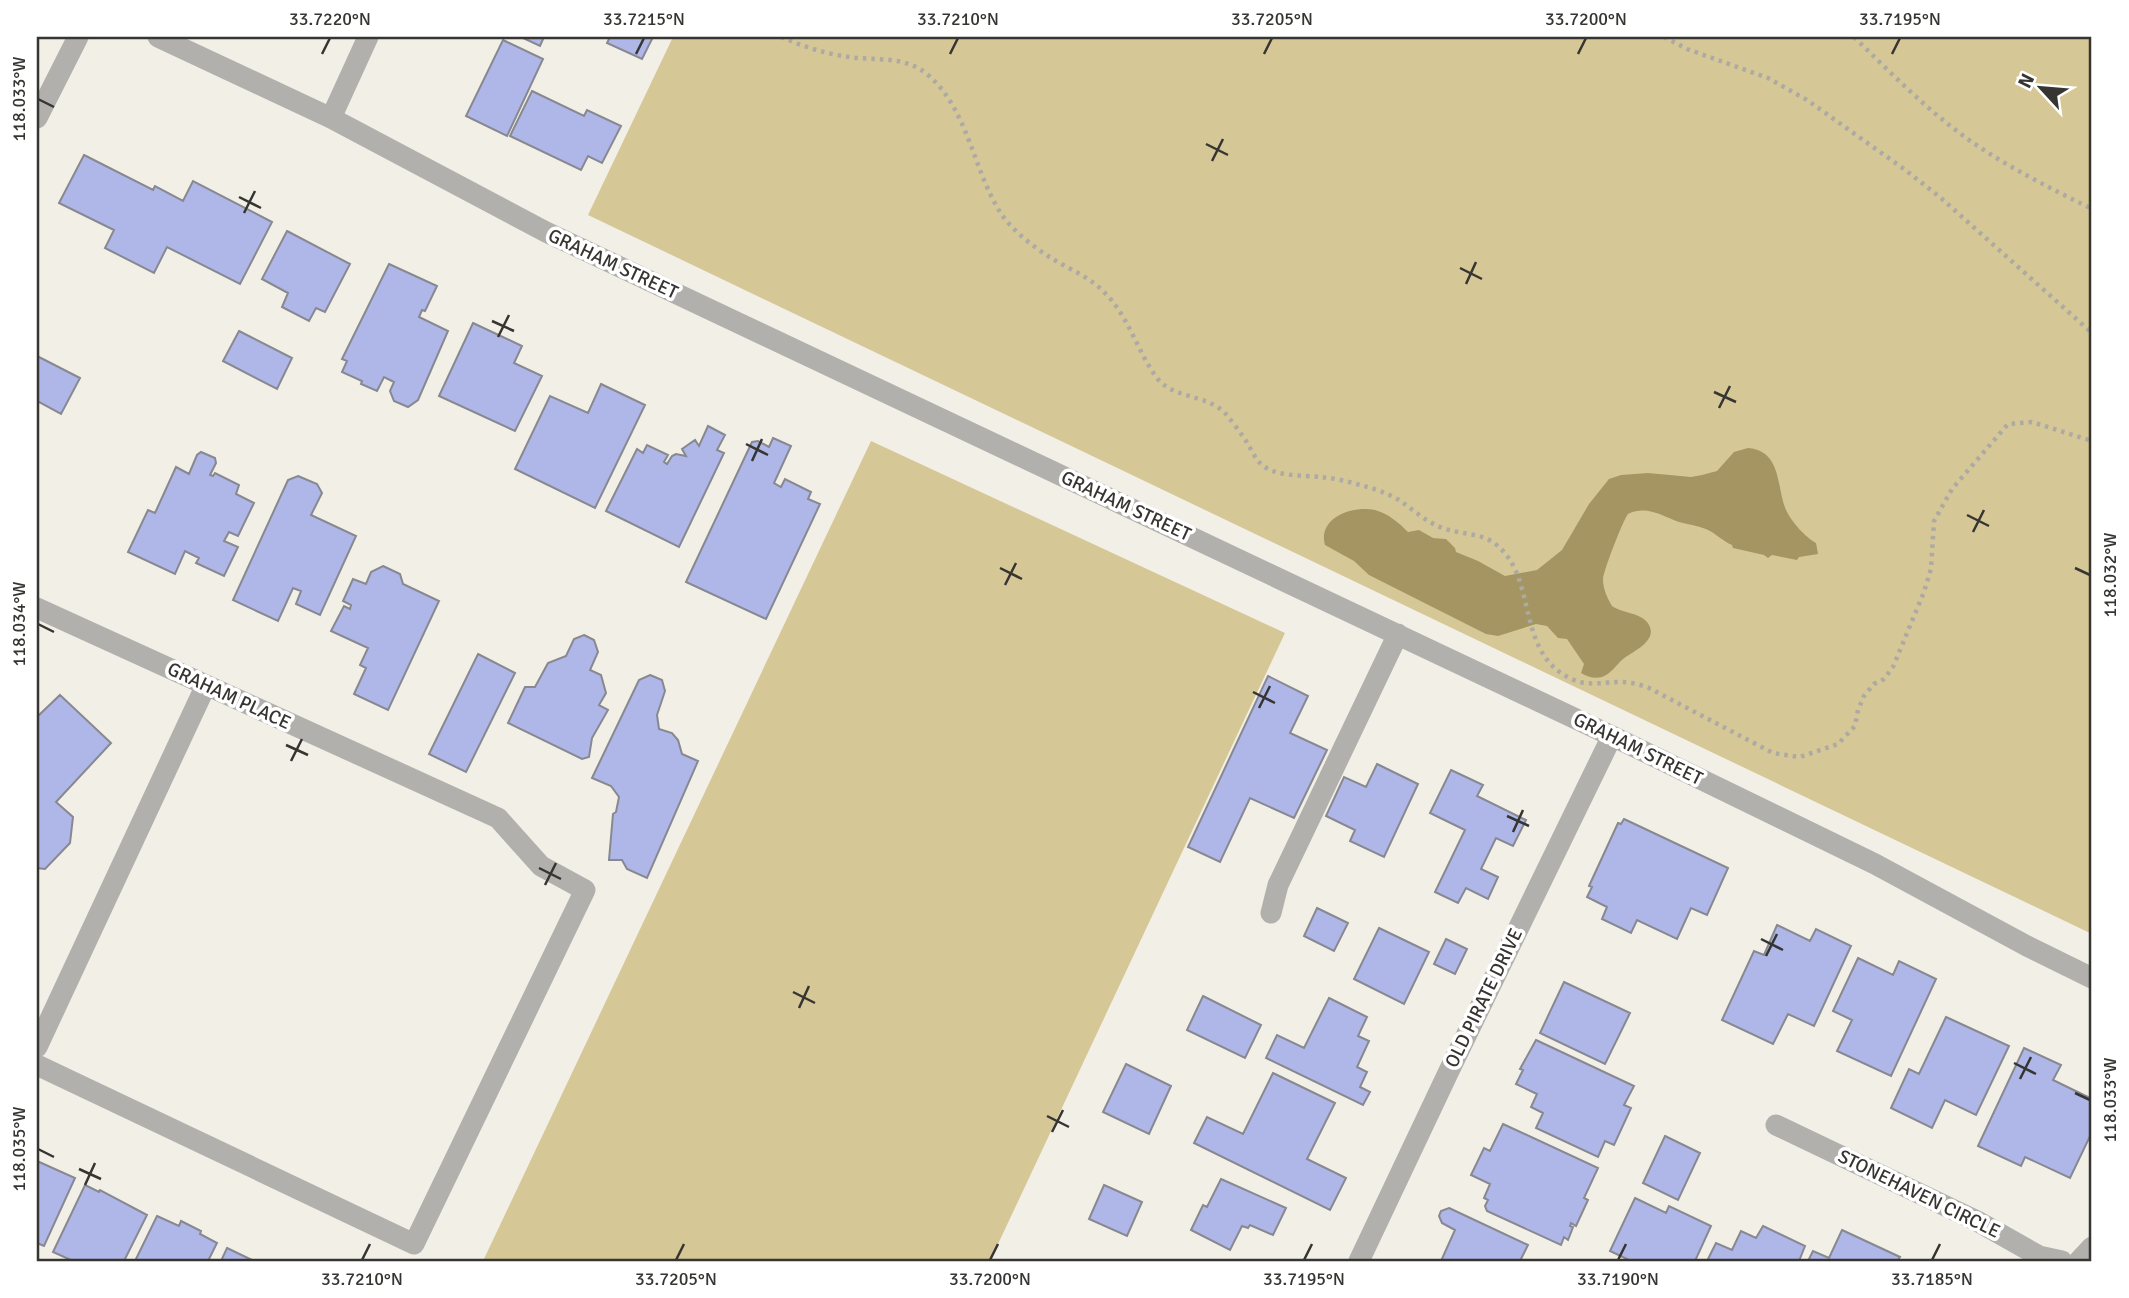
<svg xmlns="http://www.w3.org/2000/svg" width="2129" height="1298" font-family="Signika,sans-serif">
<rect width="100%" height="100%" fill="#f2efe6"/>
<path fill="#d6c797" d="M673,37H2092V934L588,215Z
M871,441L1285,633L990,1261H483Z"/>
<path fill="#a59563" d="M1748,448C1782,451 1776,486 1786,510C1791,521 1805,537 1816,543L1818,554L1799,557L1797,560L1772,555L1768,558L1764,555L1733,548L1732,545C1723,541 1717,535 1710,531C1701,526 1690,525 1679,522C1662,516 1647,505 1628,514C1623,520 1603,572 1603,579C1603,589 1607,597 1612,606C1622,613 1640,613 1647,622C1661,640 1633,651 1623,659C1616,665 1611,674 1602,677C1594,679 1588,677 1581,673L1584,664L1567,639L1558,638L1547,626L1536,624L1498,636L1486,634L1369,575L1354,561L1325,545C1317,517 1354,505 1375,510C1389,514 1399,523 1408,532L1419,530L1433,538L1446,539L1455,548L1456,552L1478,561L1505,576L1537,570L1562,550L1589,504L1609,479L1621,475L1648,473L1691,477L1702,475L1717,471L1734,452Z"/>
<path fill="#aeb7e8" stroke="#878890" stroke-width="2" d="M521,37H544L540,46Z
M610,37H653L642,59L607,43Z
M503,40L543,59L507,136L466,116Z
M532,91L584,116L587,110L621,126L602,163L588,156L581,170L510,136Z
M84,155L153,190L155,186L183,201L193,181L272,222L240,284L167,247L154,273L105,248L114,230L59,203Z
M287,231L350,264L325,312L316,308L309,321L282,307L288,293L262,279Z
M389,264L437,286L425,311L422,310L419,317L448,331L418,400L408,407L394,401L390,391L394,382L384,377L377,391L361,384L362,381L342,372L347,361L342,359Z
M473,323L522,346L514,363L542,376L515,431L439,396Z
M239,331L292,358L277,389L223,361Z
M37,356L80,378L61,414L37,401Z
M601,384L645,405L595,508L515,469L550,396L588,413Z
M708,426L725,435L717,450L724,453L679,547L606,511L637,449L643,453L647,445L668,455L664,462L667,464L672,456L676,454L686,456L682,449L695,440L699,446Z
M773,438L791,446L774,483L781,487L785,479L811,492L808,499L820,504L766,619L686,582L752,442L758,441L769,447Z
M201,452L215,458L216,463L210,475L213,476L215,473L239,485L236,494L254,503L238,536L229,532L224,541L238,547L224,576L196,563L199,558L185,551L175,574L128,552L148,510L155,513L176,467L189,474L197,455Z
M298,476L317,484L322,493L311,515L356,536L320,615L296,604L301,591L293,588L278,621L233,600L288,480Z
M383,566L400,574L403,584L439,601L388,710L354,694L366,668L360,665L368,648L331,631L344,606L350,609L351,605L343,601L353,579L366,584L371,572Z
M584,635L594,640L598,652L590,670L601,675L606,693L599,705L608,710L592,738L589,757L582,759L508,723L525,687H535L548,663L566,656L574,639Z
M478,654L515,673L466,772L429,754Z
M650,675L662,680L665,691L657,715L659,729L672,733L678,740L682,754L698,761L647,878L627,869L622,860H609L613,814L616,812L619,797L611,786L592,778L639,680Z
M1268,676L1308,696L1290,733L1327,750L1294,818L1250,798L1220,862L1188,847Z
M60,695L111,743L56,802L73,817L70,843L45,869L37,868V713L39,715Z
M1377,764L1418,784L1384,857L1350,841L1355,830L1326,816L1344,777L1366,787Z
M1451,770L1483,785L1477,796L1526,820L1513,846L1496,838L1481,869L1498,877L1488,899L1466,888L1458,903L1435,892L1465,830L1430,813Z
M1624,819L1728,868L1707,915L1691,908L1677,939L1637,920L1631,933L1602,919L1607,907L1587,897L1592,887L1589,886L1618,823L1621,824Z
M1317,908L1348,923L1334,951L1304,936Z
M1777,925L1810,941L1816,929L1851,946L1814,1026L1788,1014L1773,1044L1722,1020L1754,951L1764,955Z
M1379,928L1429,952L1404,1004L1354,979Z
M1446,939L1467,949L1455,974L1434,964Z
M1858,958L1893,975L1899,961L1936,979L1891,1076L1837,1051L1852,1020L1833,1011Z
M1564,982L1630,1013L1605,1064L1540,1033Z
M1203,996L1261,1025L1245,1058L1187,1030Z
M1329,998L1367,1017L1358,1036L1369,1041L1357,1067L1367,1072L1360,1087L1370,1092L1363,1105L1266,1058L1277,1035L1304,1048Z
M1946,1017L2009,1046L1976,1115L1945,1100L1932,1128L1891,1108L1909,1069L1919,1074Z
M1536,1040L1634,1086L1624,1105L1631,1108L1614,1145L1605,1141L1598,1157L1536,1128L1543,1113L1531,1107L1537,1094L1516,1084L1523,1070L1520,1069Z
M2024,1048L2061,1065L2053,1080L2092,1099V1132L2070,1178L2025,1157L2021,1166L1978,1146Z
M1126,1064L1171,1086L1149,1134L1103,1112Z
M1273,1073L1335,1103L1307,1159L1346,1178L1330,1210L1194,1143L1207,1117L1243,1134Z
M1503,1124L1598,1168L1584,1198L1588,1200L1576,1226L1571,1223L1570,1226L1573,1227L1568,1240L1564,1237L1561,1245L1487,1211L1485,1206L1488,1200L1484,1198L1490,1184L1471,1175L1484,1148L1490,1151Z
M1665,1136L1700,1153L1678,1200L1643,1183Z
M37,1161L75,1178L44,1246L37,1243Z
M1221,1179L1286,1208L1273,1235L1250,1225L1248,1228L1242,1226L1230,1250L1191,1230L1203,1205L1207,1207Z
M85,1185L99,1192L100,1190L147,1215L124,1261H73L53,1252Z
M1104,1185L1142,1202L1127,1236L1089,1219Z
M1635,1198L1666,1213L1669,1206L1711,1226L1695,1261H1631L1610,1251Z
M1449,1208L1528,1245L1520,1261H1441L1455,1230L1442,1223L1439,1216L1441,1211Z
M157,1216L179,1226L181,1221L201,1231L200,1234L217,1243L208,1261H135Z
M1763,1226L1805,1246L1799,1261H1707L1716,1243L1732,1250L1741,1231L1756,1238Z
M1842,1230L1900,1257L1897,1261H1808L1813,1251L1829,1258Z
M227,1248L254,1261H221Z"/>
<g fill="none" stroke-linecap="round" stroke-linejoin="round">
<path stroke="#acaaa3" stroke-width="4.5" stroke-dasharray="3.5 5" stroke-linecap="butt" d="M781,37C802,46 826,54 849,57C876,61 905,55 928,75C969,110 973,172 1002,215C1014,232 1034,247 1051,258C1069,269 1090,277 1105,293C1129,317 1137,351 1157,378C1173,399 1206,394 1225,413C1228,416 1243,436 1246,441C1251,449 1255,459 1262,465C1277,477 1302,475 1320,477C1333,478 1347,481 1360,485C1373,488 1387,493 1399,500C1415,511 1429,525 1449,530C1463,534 1482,534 1494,543C1540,576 1513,655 1574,680C1593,688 1614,679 1632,683C1638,684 1644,686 1649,688L1773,753L1800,757L1838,744L1855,726L1858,710L1864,696L1874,684L1884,679L1893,667L1924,592L1931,569L1934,521L1952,489L2008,424L2032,422L2092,441
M1664,37L1687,49L1768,78L1807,100L1904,169L1941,198L2092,333
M1854,37C1886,68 1918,101 1953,128C1995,161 2044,185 2092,209"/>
<path stroke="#b2b0ad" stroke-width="21" d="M158,37L331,118L546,232L1612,736L1875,864L2027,946L2092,978
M37,118L78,37
M331,118L368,37
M37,608L498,818L541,866L585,890L414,1244L37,1065
M1271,913L1278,885L1398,634
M37,1047L206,685
M1776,1125L1977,1221L2039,1256L2062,1261
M1359,1261L1448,1073L1612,736
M2079,1261L2092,1247"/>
</g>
<path fill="none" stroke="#363532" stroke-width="2.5" d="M322,54L330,38M636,54L644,38M950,54L958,38M1264,54L1272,38M1578,54L1586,38M1892,54L1900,38M38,99L54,107M1206,144L1228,155M1212,161L1223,139M239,197L261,208M244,213L255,191M1460,268L1482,279M1466,284L1476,262M492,321L514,331M498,337L509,315M1714,392L1736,402M1719,408L1730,386M746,444L768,455M752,461L762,439M1967,515L1989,526M1973,532L1984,510M1000,568L1022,579M2075,568L2090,575M1005,585L1016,563M38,624L54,632M1253,692L1275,703M1259,708L1270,686M286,745L308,755M291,761L302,739M1507,816L1529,826M1513,832L1523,810M539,868L561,879M545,885L556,863M1761,939L1783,950M1766,956L1777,934M793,992L815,1003M799,1008L809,986M2014,1063L2036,1074M2020,1079L2031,1057M2075,1093L2090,1100M1047,1116L1069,1127M1052,1132L1063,1110M38,1149L54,1157M79,1169L101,1179M85,1185L95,1163M362,1260L370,1244M676,1260L684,1244M990,1260L998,1244M1304,1260L1312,1244M1618,1260L1626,1244M1932,1260L1940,1244"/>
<g text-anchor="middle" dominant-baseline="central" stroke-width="7" stroke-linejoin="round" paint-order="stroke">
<g font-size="19" fill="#363532" stroke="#fff">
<text transform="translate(613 264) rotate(25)">GRAHAM STREET</text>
<text transform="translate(1126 506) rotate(25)">GRAHAM STREET</text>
<text transform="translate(229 696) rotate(25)">GRAHAM PLACE</text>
<text transform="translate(1638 749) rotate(26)">GRAHAM STREET</text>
<text transform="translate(1484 998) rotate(-64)">OLD PIRATE DRIVE</text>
<text transform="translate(1919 1194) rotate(26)">STONEHAVEN CIRCLE</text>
</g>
</g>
<rect width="2129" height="1298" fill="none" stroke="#ffffff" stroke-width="77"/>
<g transform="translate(2041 88) rotate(296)" stroke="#ffffff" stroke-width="5" paint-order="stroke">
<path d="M0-5L12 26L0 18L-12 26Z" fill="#363532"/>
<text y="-10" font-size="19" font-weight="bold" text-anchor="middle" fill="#363532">N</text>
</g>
<rect x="38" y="38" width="2052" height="1222" fill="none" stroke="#363532" stroke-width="2.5"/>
<g font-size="18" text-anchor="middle" fill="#363532">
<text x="330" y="25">33.7220°N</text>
<text x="644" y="25">33.7215°N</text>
<text x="958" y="25">33.7210°N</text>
<text x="1272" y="25">33.7205°N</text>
<text x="1586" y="25">33.7200°N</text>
<text x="1900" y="25">33.7195°N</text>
<text transform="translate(19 99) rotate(-90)" y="6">118.033°W</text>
<text transform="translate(2110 575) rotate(-90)" y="6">118.032°W</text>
<text transform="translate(19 624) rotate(-90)" y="6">118.034°W</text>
<text transform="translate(2110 1100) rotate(-90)" y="6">118.033°W</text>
<text transform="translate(19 1149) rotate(-90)" y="6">118.035°W</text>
<text x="362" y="1285">33.7210°N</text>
<text x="676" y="1285">33.7205°N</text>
<text x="990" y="1285">33.7200°N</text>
<text x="1304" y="1285">33.7195°N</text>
<text x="1618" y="1285">33.7190°N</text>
<text x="1932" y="1285">33.7185°N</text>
</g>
</svg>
